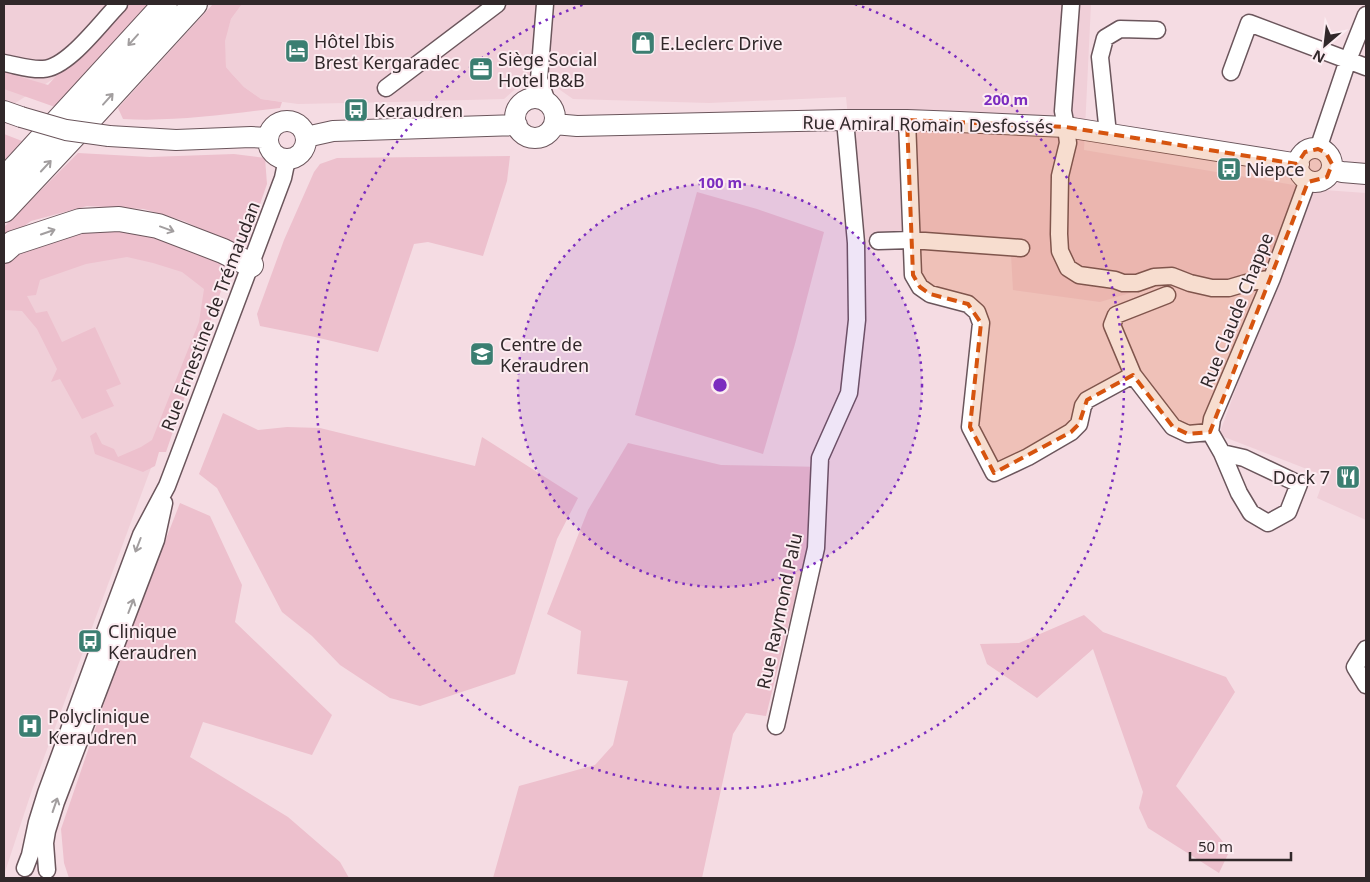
<svg xmlns="http://www.w3.org/2000/svg" width="1370" height="882" font-family="'Noto Sans',sans-serif">
<rect width="100%" height="100%" fill="#f5dce3"/>
<path fill="#f0cfd8" d="M4,4H127L58,76L4,110Z
M242,4H1091L1084,150L1324,190L1366,193V520L1317,498L1325,476L1219,435L1271,292L1204,293L1163,283L1100,302L1013,290L1011,254L920,246L861,248L846,97L709,103L573,99L553,85L522,83L504,99L393,102L298,104L261,99L244,87L232,74L226,67L224,41L231,19Z
M118,252L206,278L209,311L32,790L4,875V287Z"/>
<path fill="#edc0cd" d="M122,4H148L55,107L4,89V72L48,85Z
M213,4H242L231,19L225,41L226,67L232,74L244,87L261,99L282,102L280,108C228,114 175,122 123,119L118,108Z
M4,134L22,141L4,161Z
M78,153L150,157L234,154L265,158L267,184L244,250L184,221L144,209L87,206L31,221L4,241V227Z
M510,156L507,181L483,256L428,242L414,244L378,352L315,337L260,326L257,314L284,240L314,172L320,164L337,158Z
M697,192L757,209L824,232L795,344L763,454L635,415Z
M128,229L185,244L225,263L223,285L166,452H159L155,466L143,472L95,454L90,436L96,432L102,444L114,449L118,457L141,447L152,440L199,322L204,289L182,272L153,263L127,257L86,264L40,280L36,295L27,296L36,313L47,311L62,342L95,327L121,384L106,390L114,406L82,419L60,379L51,382L57,369L37,329L22,311L4,310V260L20,249L67,232Z
M223,413L258,430L287,427L320,428L475,466L482,437L578,498L557,539L515,674L420,706L390,698L340,665L312,636L282,612L217,488L199,474Z
M628,443L721,465L824,467L818,552L802,570L766,716L746,713L733,734L702,878H493L519,786L595,765L613,745L628,681L577,674L581,631L547,614L588,510Z
M180,503L210,516L242,585L235,622L332,715L312,755L203,722L190,757L288,817L340,862L349,878H69L64,863L61,829L121,654Z
M1084,615L1103,632L1226,677L1235,692L1176,786L1230,850L1219,873L1148,828L1139,808L1143,792L1093,649L1037,698L987,664L980,644L1019,643Z"/>
<g fill="none" stroke-linecap="round" stroke-linejoin="round">
<defs>
<path id="minor" d="M1071,4L1063,111L1066,127L1068,143L1060,176L1059,234L1060,251L1068,268L1079,275L1115,280L1123,283H1137L1154,277L1172,276L1190,283L1212,288H1229L1246,283L1272,278
M4,63C16,65 30,70 43,69C68,68 101,22 119,4
M1231,72L1249,23L1366,67
M539,79L547,102
M386,88L497,4
M532,98L539,79L545,4
M907,120L913,275L920,287L930,294L968,304L977,312L981,323L970,427L994,473L1028,457L1071,432L1079,424L1083,406L1087,400L1133,375
M1108,134L1100,57L1105,38L1120,29L1157,30
M1318,149L1348,60L1366,15
M878,241L911,240L1021,248
M1167,295L1116,315L1112,325L1133,375L1173,427L1188,434L1210,432
M1222,453L1244,458L1299,484L1288,512L1268,523L1251,513L1239,493L1222,453L1210,432L1212,419L1272,278L1308,180
M1366,649L1355,667L1366,685
M776,726L816,548L820,458L849,393L857,320L856,243L845,120
M25,868L30,855L37,822L46,793L99,648L141,535L167,486L178,457L283,178L287,159
M47,870L45,843L47,831L56,802L156,540L164,503"/>
<path id="major" d="M515 118a20 20 0 1 1 40 0a20 20 0 1 1-40 0Z
M4,111L21,117
M268 140a19 19 0 1 1 38 0a19 19 0 1 1-38 0Z
M554,124L577,126L845,120H907L959,122L1066,127L1299,164
M109,136L176,140L251,137L268,138
M306,137L333,131L517,125
M1298 165a17 17 0 1 1 34 0a17 17 0 1 1-34 0Z
M1332,169L1342,172L1366,174"/>
<path id="highway" d="M4,180L165,4
M4,210L94,114L195,4
M4,251L13,243L80,221L119,219L158,226L223,251L251,265"/>
</defs>
<use href="#minor" stroke="#6b565c" stroke-width="19"/>
<use href="#major" stroke="#6b565c" stroke-width="22"/>
<use href="#highway" stroke="#6b565c" stroke-width="26"/>
<use href="#minor" stroke="#fff" stroke-width="16"/>
<use href="#major" stroke="#fff" stroke-width="20"/>
<use href="#highway" stroke="#fff" stroke-width="24"/>
<defs>
<path id="major-bridge" d="M21,117L66,130L109,136"/>
</defs>
<use href="#major-bridge" stroke="#6b565c" stroke-width="22" stroke-linecap="butt"/>
<use href="#major-bridge" stroke="#fff" stroke-width="20"/>
</g>
<defs><path id="oneway-shaft" d="M-6 0H5M1.5-3L5.5 0L1.5 3" fill="none" stroke-width="1.6" stroke-linecap="round" stroke-linejoin="round" transform="scale(1.25)"/></defs>
<g stroke="#a29e9f">
<use href="#oneway-shaft" transform="translate(133 40) rotate(132)"/>
<use href="#oneway-shaft" transform="translate(108 99) rotate(-48)"/>
<use href="#oneway-shaft" transform="translate(46 166) rotate(-47)"/>
<use href="#oneway-shaft" transform="translate(167 229) rotate(20)"/>
<use href="#oneway-shaft" transform="translate(48 232) rotate(-19)"/>
<use href="#oneway-shaft" transform="translate(138 545) rotate(111)"/>
<use href="#oneway-shaft" transform="translate(131 606) rotate(-69)"/>
<use href="#oneway-shaft" transform="translate(55 805) rotate(-71)"/>
</g>
<path fill="#d6540f" fill-opacity="0.2" stroke="#d6540f" stroke-width="4" stroke-dasharray="10 6" stroke-linejoin="round" d="M907,120L1066,127L1297,164L1305,152L1318,149L1326,153L1332,164L1327,177L1308,182L1210,432L1188,434L1173,427L1133,375L1087,400L1079,424L1071,432L994,473L970,427L981,323L968,304L930,294L920,287L913,275Z"/>
<circle cx="720" cy="385" r="202" fill="#7b2cbf" fill-opacity=".12"/>
<g fill="none" stroke="#7b2cbf" stroke-width="2.5" stroke-dasharray="2.5 5">
<circle cx="720" cy="385" r="202"/>
<path d="M855 4A404 404 0 1 1 585 4"/>
</g>
<defs>
<symbol id="shop-square" viewBox="-11 -11 22 22"><rect x="-9" y="-9" width="18" height="18" rx="4" fill="#3b7e71" stroke="#fcecf1"/><path d="M-5-2.5h2.3a2.7 3.5 0 0 1 5.4 0H5L5.5 6h-11ZM-1.5-2.5h3a1.5 2.3 0 0 0-3 0Z" fill="#fff"/></symbol>
<symbol id="hotel-square" viewBox="-11 -11 22 22"><rect x="-9" y="-9" width="18" height="18" rx="4" fill="#3b7e71" stroke="#fcecf1"/><path d="M-6-4.5h1.5V1H6V5H4.5V3h-9V5H-6ZM-4 0a1.8 1.8 0 1 1 3.6 0ZM.5 0V-2.5h3Q6-2.5 6 0Z" fill="#fff"/></symbol>
<symbol id="office-square" viewBox="-11 -11 22 22"><rect x="-9" y="-9" width="18" height="18" rx="4" fill="#3b7e71" stroke="#fcecf1"/><path d="M-6-3h4V-5.5h4V-3h4V5H-6ZM-1-4.5V-3h2v-1.5ZM-6 0V1H6V0Z" fill="#fff"/></symbol>
<symbol id="bus-square" viewBox="-11 -11 22 22"><rect x="-9" y="-9" width="18" height="18" rx="4" fill="#3b7e71" stroke="#fcecf1"/><path d="M-5-6H5V4H4V6H2V4H-2V6H-4V4H-5ZM-3.5-4V0h7V-4ZM-3.5 1.2v1.5H-2V1.2ZM2 1.2v1.5H3.5V1.2Z" fill="#fff"/></symbol>
<symbol id="university-square" viewBox="-11 -11 22 22"><rect x="-9" y="-9" width="18" height="18" rx="4" fill="#3b7e71" stroke="#fcecf1"/><path d="M0-5L7-2L0 1L-7-2ZM-4 1L0 2.5L4 1V4Q0 6-4 4Z" fill="#fff"/></symbol>
<symbol id="restaurant-square" viewBox="-11 -11 22 22"><rect x="-9" y="-9" width="18" height="18" rx="4" fill="#3b7e71" stroke="#fcecf1"/><path d="M-5-6h1v4h1v-4h1v4h1v-4h1v5L-1.5 .5V6h-2V.5L-5-1ZM5-6V6H3V1.5H1.5Q1.5-4 5-6Z" fill="#fff"/></symbol>
<symbol id="hospital-square" viewBox="-11 -11 22 22"><rect x="-9" y="-9" width="18" height="18" rx="4" fill="#3b7e71" stroke="#fcecf1"/><path d="M-5-5h3v3.5h4V-5h3V5h-3V1.5h-4V5h-3Z" fill="#fff"/></symbol>
</defs>
<g fill-rule="evenodd">
<use href="#shop-square" x="629" y="29" width="28" height="28"/>
<use href="#hotel-square" x="283" y="37" width="28" height="28"/>
<use href="#office-square" x="467" y="55" width="28" height="28"/>
<use href="#bus-square" x="342" y="96" width="28" height="28"/>
<use href="#bus-square" x="1215" y="155" width="28" height="28"/>
<use href="#university-square" x="468" y="340" width="28" height="28"/>
<use href="#restaurant-square" x="1334" y="463" width="28" height="28"/>
<use href="#bus-square" x="76" y="627" width="28" height="28"/>
<use href="#hospital-square" x="16" y="712" width="28" height="28"/>
</g>
<g text-anchor="middle" dominant-baseline="central" stroke-width="4" stroke-linejoin="round" paint-order="stroke">
<g font-size="18" fill="#31282a" stroke="#fcecf1" text-anchor="start">
<text x="314" y="41">Hôtel Ibis<tspan x="314" dy="21">Brest Kergaradec</tspan></text>
<text x="660" y="43">E.Leclerc Drive</text>
<text x="498" y="59">Siège Social<tspan x="498" dy="21">Hotel B&amp;B</tspan></text>
<text x="374" y="110">Keraudren</text>
<text x="1246" y="169">Niepce</text>
<text x="500" y="344">Centre de<tspan x="500" dy="21">Keraudren</tspan></text>
<text x="1330" y="477" text-anchor="end">Dock 7</text>
<text x="108" y="631">Clinique<tspan x="108" dy="21">Keraudren</tspan></text>
<text x="48" y="716">Polyclinique<tspan x="48" dy="21">Keraudren</tspan></text>
</g>
<g font-size="18" fill="#31282a" stroke="#fcecf1">
<text transform="translate(928 124) rotate(1)">Rue Amiral Romain Desfossés</text>
<text transform="translate(1236 310) rotate(-68)">Rue Claude Chappe</text>
<text transform="translate(210 316) rotate(-69)">Rue Ernestine de Trémaudan</text>
<text transform="translate(779 611) rotate(-78)">Rue Raymond Palu</text>
</g>
</g>
<circle cx="720" cy="385" r="8" fill="#7b2cbf" stroke="#fcecf1" stroke-width="2.5"/>
<g font-size="15" text-anchor="middle" font-weight="bold" fill="#7b2cbf" stroke="#fcecf1" stroke-width="4" stroke-linejoin="round" paint-order="stroke">
<text x="1006" y="105">200 m</text>
<text x="720" y="188">100 m</text>
</g>
<rect width="1370" height="882" fill="none" stroke="#31282a" stroke-width="10"/>
<g transform="translate(1325 45) rotate(208)" stroke="#fcecf1" stroke-width="4" paint-order="stroke">
<path d="M0-4L9 19L0 12L-9 19Z" fill="#31282a"/>
<text y="-8" font-size="14" font-weight="bold" text-anchor="middle" fill="#31282a">N</text>
</g>
<path d="M1190 852v8h101v-8" fill="none" stroke="#31282a" stroke-width="2.5"/>
<text x="1198" y="852" font-size="15" fill="#31282a" stroke="#fcecf1" stroke-width="4" paint-order="stroke">50 m</text>
</svg>
